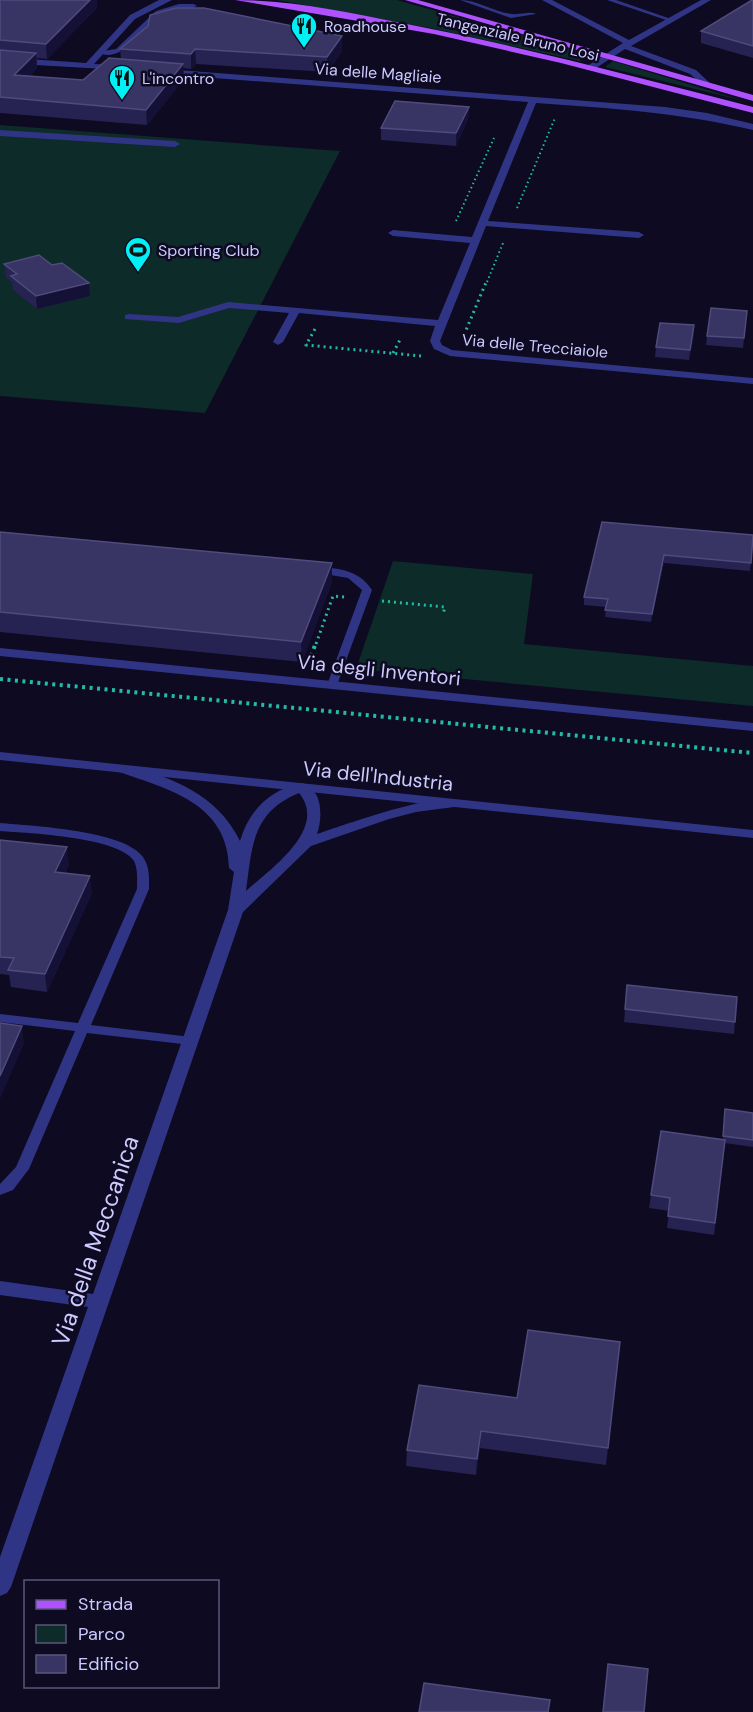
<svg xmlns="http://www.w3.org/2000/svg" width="753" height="1712" viewBox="0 0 753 1712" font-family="'DM Sans',sans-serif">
	<rect width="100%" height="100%" fill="#0d0a21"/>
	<path fill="#0d2b28" d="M277 0H397L592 55 580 61 430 28Z
		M613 61 744 101 605 67Z
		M0 125 340 151 205 413 0 396Z
		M393 561 533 574 524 644 753 666V706L356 669Z"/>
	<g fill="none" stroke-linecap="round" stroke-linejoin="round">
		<path stroke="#21bca7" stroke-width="2" stroke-dasharray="1.5 3" stroke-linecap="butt" d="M517 208 555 118
			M456 221 494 138
			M487 282 503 243"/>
		<path stroke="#21bca7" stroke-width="3" stroke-dasharray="2 4" stroke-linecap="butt" d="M315 329 306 345 421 356
			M464 335 487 280
			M393 353 401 338
			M382 601 445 607 443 614
			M316 644 333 596 345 597"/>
		<path stroke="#21bca7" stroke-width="4" stroke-dasharray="3 4.5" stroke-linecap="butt" d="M309 663 316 642
			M0 679 753 753"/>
		<path fill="#303485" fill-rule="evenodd" d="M460 0C478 0 494 12 512 14 521 15 529 11 536 14L511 18Z
			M607 0H616L674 20 669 21Z
			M179 4H194L197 6C187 11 173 7 161 14 141 26 124 66 97 52L116 49 156 11Z
			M317 567C339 568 359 570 372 590L337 685 332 688 327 685 362 590 348 578 313 572 312 570Z
			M0 823C32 826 124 830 143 857 150 867 149 878 149 889L91 1025 191 1037 196 1038 198 1041 196 1044 191 1045 87 1033 29 1169 13 1190 0 1195V1184L16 1167 75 1031 0 1022V1014L78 1023 137 889C137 880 138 869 134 861 119 837 28 833 0 831Z"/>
		<path fill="#303485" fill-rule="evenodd" d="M159 0H172L135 19 94 64 120 65 123 66V70L0 63V57L86 63 130 15Z
			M542 0H552L629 40 701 0H711L631 46 696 70 712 85 705 87 690 74 625 49 593 70H587V66L623 43Z
			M165 69 665 107 707 113 753 124V130C681 113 610 108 536 103L488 221 639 232 644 235 639 238 486 226 440 341 442 345 452 350 753 378V384L450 356 434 349 430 341 435 326 299 313 283 342 278 345 273 342 289 313 229 308 179 323 125 319V315L129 314 178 317 228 302 438 320 470 243 393 236 388 233 393 230 472 237 528 102 162 74 161 72Z
			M0 130 175 141 180 144 175 147 0 136Z
			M0 648 753 723V731L0 656Z
			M124 765C172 777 217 794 240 841 249 810 270 790 301 783 323 788 323 817 317 834 339 827 447 787 461 803L454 807 416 812 389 819 311 846 243 912 11 1587 7 1593 0 1596V1557L88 1307 0 1295V1281L93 1294 228 910 234 872 229 868C228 804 169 789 119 772L117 769 119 766ZM299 793C329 829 269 870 246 891 252 847 252 812 299 793Z"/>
		<path fill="#303485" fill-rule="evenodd" d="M0 752 753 830V838L0 760Z"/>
		<path fill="#b051ff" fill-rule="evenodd" d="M235 0C291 0 347 12 402 23 520 46 637 77 753 107V113L561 63 434 34Z
			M405 0H418L753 95V101Z"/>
	</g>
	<path fill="#262251" d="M0 0H97V8L47 59 37 58V68L30 76 83 80 121 59 120 49 342 36V51L328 72 196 64 191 69 183 68 184 79 147 125 0 113Z
		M753 0V58L701 43V31Z
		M469 107 468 119 456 146 381 140V128Z
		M4 264 52 265 89 283 90 296 37 309 13 290 12 282 6 278Z
		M747 311 743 348 706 345 707 336Z
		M694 325V335L689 360 655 357 656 347Z
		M602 522 753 545 750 571 664 563 651 622 605 617 606 607 584 605V597Z
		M0 532 332 582 302 662 0 632Z
		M0 840 69 864 65 873 92 893 47 992 11 987 9 975 0 974Z
		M627 985 735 1022 734 1034 624 1022Z
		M725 1109 753 1113V1147L725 1143 714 1235 667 1228 669 1211 649 1208 651 1195 723 1139Z
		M620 1342 606 1465 480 1448 476 1475 406 1466 407 1450 517 1398Z"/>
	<path fill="#151136" d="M90 0H97V8L47 59 46 44Z
		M342 36V51L328 72 327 57Z
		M195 49 196 64 191 69V54Z
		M36 53 37 68 16 90 14 75Z
		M183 64 184 79 147 125 146 110Z
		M469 107 468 119 456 146V133Z
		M89 283 90 296 37 309 36 296Z
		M694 325V335L689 360 690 350Z
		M664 555V563L651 622 652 614Z
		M332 563V582L302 662 301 642Z
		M67 847 69 864 57 889 55 872Z
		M90 876 92 893 47 992 45 974Z
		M22 1026 24 1044 0 1099V1076Z
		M481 1431 480 1448 476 1475 477 1459Z"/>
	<path fill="#383464" stroke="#4f4b7c" stroke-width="1.5" d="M0 0H90L46 44 0 40Z
		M752 0H753V46L701 31Z
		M176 8H204L342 36 327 57 195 49 191 54 120 49 148 26 150 15Z
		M0 50 36 53 14 75 83 80 109 58 183 64 146 110 0 97Z
		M395 101 469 107 456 133 381 128Z
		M39 255 52 265 62 263 89 283 36 296 11 276 17 274 4 264Z
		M711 308 747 311 744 338 707 336Z
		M660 323 694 325 690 350 656 347Z
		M602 522 753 535 751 563 664 555 652 614 605 610 608 599 584 597Z
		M0 532 332 563 301 642 0 612Z
		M0 840 67 847 55 872 90 876 45 974 8 970 14 958 0 957Z
		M627 985 737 997 735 1022 625 1009Z
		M0 1023 22 1026 0 1076Z
		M725 1109 753 1113V1140L723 1136Z
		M661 1131 725 1140 715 1223 668 1216 670 1198 651 1195Z
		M528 1330 620 1342 608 1448 481 1431 477 1459 407 1450 419 1385 517 1398Z
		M608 1664 648 1669 644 1712H603Z
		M424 1683 550 1700 548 1712H419Z"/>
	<defs>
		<g id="restaurant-pin" transform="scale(1.35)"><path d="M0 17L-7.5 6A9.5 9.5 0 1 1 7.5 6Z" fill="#00f0f5" stroke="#0d0a21"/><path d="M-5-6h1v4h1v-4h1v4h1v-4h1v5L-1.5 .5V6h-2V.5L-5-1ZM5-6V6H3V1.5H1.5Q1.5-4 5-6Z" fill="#111"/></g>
		<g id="stadium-pin" transform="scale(1.35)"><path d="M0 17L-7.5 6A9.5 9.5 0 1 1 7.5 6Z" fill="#00f0f5" stroke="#0d0a21"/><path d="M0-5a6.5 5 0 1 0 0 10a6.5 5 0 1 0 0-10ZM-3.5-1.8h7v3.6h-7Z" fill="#111"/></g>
	</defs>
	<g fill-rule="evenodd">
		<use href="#restaurant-pin" x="304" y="26"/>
		<use href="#restaurant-pin" x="122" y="78"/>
		<use href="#stadium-pin" x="138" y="250"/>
	</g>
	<g text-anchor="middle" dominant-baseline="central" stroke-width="5" stroke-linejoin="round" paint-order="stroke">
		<g font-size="16" fill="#cccaff" stroke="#0d0a21" text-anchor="start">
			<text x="324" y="26">Roadhouse</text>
			<text x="142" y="78">L'incontro</text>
			<text x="158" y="250">Sporting Club</text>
		</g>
		<g font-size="16" fill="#cccaff" stroke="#0d0a21">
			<text transform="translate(518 37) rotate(13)">Tangenziale Bruno Losi</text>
			<text transform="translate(378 73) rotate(4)">Via delle Magliaie</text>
			<text transform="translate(535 346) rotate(5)">Via delle Trecciaiole</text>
		</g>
		<g font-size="20" fill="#cccaff" stroke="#0d0a21">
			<text transform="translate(379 670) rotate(6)">Via degli Inventori</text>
			<text transform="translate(378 776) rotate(6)">Via dell'Industria</text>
		</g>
		<g font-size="24" fill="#cccaff" stroke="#0d0a21">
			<text transform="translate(95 1241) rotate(-71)">Via della Meccanica</text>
		</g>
	</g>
	<rect x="24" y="1580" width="195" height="108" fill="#0d0a21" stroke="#59577a" stroke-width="1.5"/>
	<rect x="36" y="1600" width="30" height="9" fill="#b051ff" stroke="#59577a" stroke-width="1.5"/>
	<text x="78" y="1610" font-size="18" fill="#cccaff">Strada</text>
	<rect x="36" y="1625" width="30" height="18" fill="#0d2b28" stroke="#59577a" stroke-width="1.5"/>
	<text x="78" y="1640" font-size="18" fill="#cccaff">Parco</text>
	<rect x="36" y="1655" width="30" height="18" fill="#383464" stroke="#59577a" stroke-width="1.5"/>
	<text x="78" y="1670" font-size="18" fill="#cccaff">Edificio</text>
</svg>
